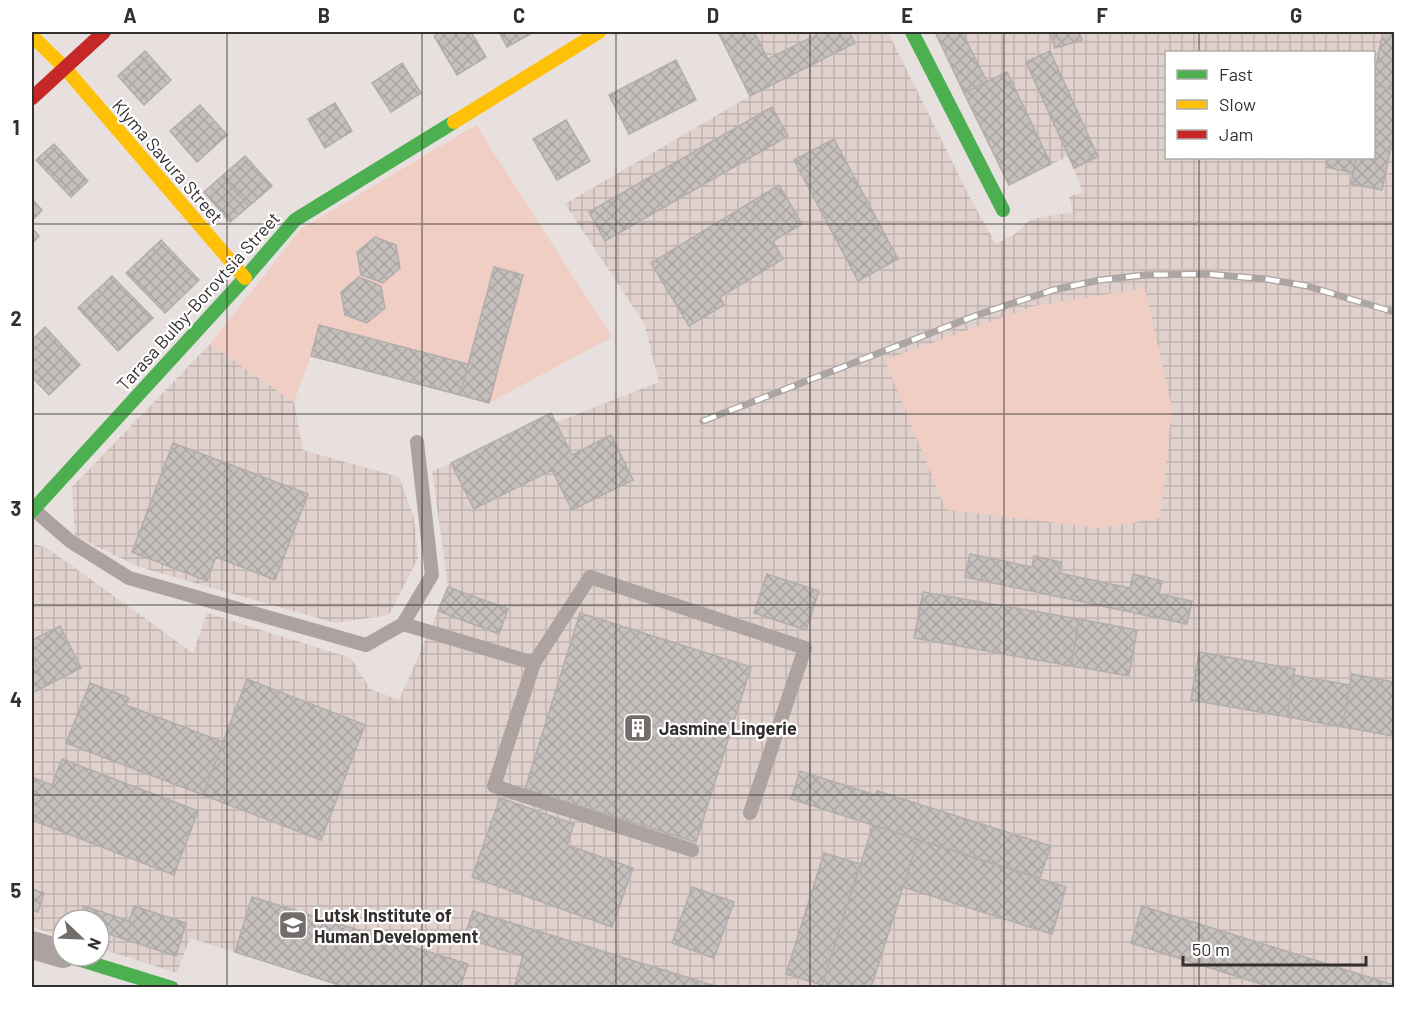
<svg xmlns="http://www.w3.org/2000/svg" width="1426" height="1019" viewBox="0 0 1426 1019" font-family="Barlow,sans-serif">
	<defs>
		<pattern id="industrial-grid" width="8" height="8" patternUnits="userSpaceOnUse" patternTransform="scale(1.5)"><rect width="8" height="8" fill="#e0d1cd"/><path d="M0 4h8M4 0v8" fill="none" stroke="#c1b4b0"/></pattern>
		<pattern id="building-cross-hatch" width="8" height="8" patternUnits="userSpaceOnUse" patternTransform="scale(1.5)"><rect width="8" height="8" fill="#c5c0be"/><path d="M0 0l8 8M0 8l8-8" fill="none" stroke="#aaa5a4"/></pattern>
	</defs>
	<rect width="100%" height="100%" fill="#e8e0de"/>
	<path fill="url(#industrial-grid)" fill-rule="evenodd" d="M718 32H888L969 196 996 244 1015 234 1031 219 1073 212 1069 196 1083 193 1069 156 1009 185 935 32H1394V987L348 988 190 938 177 973 99 948V920H63V937L32 927V543L47 548 193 653 207 613 351 658 370 689 399 700 438 611 448 587 432 471 659 382 644 323 565 204 750 96ZM1166 52H1374V158H1166Z
		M210 344 294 402 303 450 399 477 414 518 418 558 389 615 335 623 139 567 75 536 72 487Z"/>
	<path fill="#f1cec4" d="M476 125 612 337 489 403 523 275 494 267 468 364 319 325 311 356 294 402 210 344 301 229Z
		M1145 288 1172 409 1160 518 1102 528 946 510 885 360 1034 306Z"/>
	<path fill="url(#building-cross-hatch)" stroke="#b2adab" stroke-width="1.5" d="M441 32H471L486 57 457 75 434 36Z
		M499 32H534L507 47Z
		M718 32H754L768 59 822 32H849L855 43 750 96Z
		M935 32H962L987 82 964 93Z
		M1050 32H1079L1082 40 1055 48Z
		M1383 32H1394V70L1391 89 1374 85V75Z
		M145 51 171 80 144 105 118 76Z
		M1050 51 1098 157 1074 168 1026 62Z
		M676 60 696 100 629 134 609 95Z
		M402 63 421 93 391 112 372 83Z
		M1007 72 1051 164 1009 185 964 93Z
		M1374 85 1394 90V132L1382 190 1351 184 1356 158H1374Z
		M335 103 352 131 325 148 308 119Z
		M200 105 227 135 197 162 170 131Z
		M772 107 788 136 605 241 589 212Z
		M566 120 590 161 557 180 533 139Z
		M834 139 898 259 858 281 794 160Z
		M54 144 88 181 71 197 36 160Z
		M245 156 272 186 249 206 222 176Z
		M1328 158H1356L1353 173 1326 167Z
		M222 176 249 206 230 222 204 192Z
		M779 185 802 224 773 241 783 259 720 297 724 305 689 326 651 263Z
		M32 199 42 210 32 221Z
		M32 228 39 236 32 244Z
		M375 237 396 245 400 268 383 283 361 275 357 252Z
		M161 240 199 280 165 313 126 273Z
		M494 267 523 275 489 403 460 395Z
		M112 276 153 318 118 351 78 308Z
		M359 277 381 286 385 308 367 323 345 315 341 292Z
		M319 325 468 364 460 395 311 356Z
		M45 327 80 365 49 395 32 377V340Z
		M551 413 572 455 611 435 633 480 572 510 552 470 474 509 451 463Z
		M173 443 308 494 275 580 216 557 207 581 132 552Z
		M970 554 1032 567 1034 556 1061 562 1059 573 1130 588 1133 574 1162 581 1159 594 1192 601 1187 624 965 577Z
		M767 574 819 591 806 630 754 613Z
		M448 587 508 609 499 634 438 611Z
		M923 592 1079 619 1071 666 914 638Z
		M580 613 751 667 696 842 525 789Z
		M1079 619 1137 630 1129 676 1071 666Z
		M60 626 81 668 46 686 32 657V640Z
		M1199 652 1295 669 1287 717 1191 700Z
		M32 657 46 686 32 693Z
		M1352 674 1394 682V736L1342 727Z
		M1294 675 1350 685 1342 727 1287 717Z
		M247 679 365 725 321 840 203 795Z
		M90 683 129 698 126 705 223 742 203 795 66 743Z
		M62 759 198 811 174 875 32 820V777L52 785Z
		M800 771 875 795 877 791 1051 846 1040 878 791 799Z
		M500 798 574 824 567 845 633 868 612 927 472 877Z
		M873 825 918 840 871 988H830L822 985Z
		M918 840 1066 887 1052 934 903 887Z
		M824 853 860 864 822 985 786 974Z
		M692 887 734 902 714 958 672 943Z
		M32 889 44 893 38 912 32 910Z
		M252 897 468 964 460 988H348L235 952Z
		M84 906 129 921 134 906 186 923 176 956 99 931V920H79Z
		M1142 906 1394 985V988H1274L1131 943Z
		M473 911 715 986 714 988H514L523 956 464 938Z"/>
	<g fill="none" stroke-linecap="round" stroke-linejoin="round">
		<path stroke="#aca29f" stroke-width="14" d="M33 509 70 541 129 578 366 645 403 624 432 575 417 442
			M403 624 534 663 590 577 805 648 750 813
			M534 663 494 786 692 850"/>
		<path stroke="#aca29f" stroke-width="28" d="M32 945 63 954"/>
		<path stroke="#4caf50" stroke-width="14" d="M912 32 1003 210
			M32 511 245 278 295 220 454 122
			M68 956 172 988"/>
		<path stroke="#ffc107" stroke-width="14" d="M32 36 64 67 245 278
			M454 122 599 32"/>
		<path stroke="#c62828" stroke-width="14" d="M32 98 104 32"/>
		<g stroke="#aca5a3" stroke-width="7">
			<path id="rail" d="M703 421 980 314 1053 290 1100 280 1145 275 1206 274 1266 279 1307 286 1394 312"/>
		</g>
		<use href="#rail" stroke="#fff" stroke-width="4.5" stroke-dasharray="14" stroke-linecap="butt"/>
	</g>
	<path fill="none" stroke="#332f2d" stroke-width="1.5" stroke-opacity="0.55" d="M227 32V988M422 32V988M616 32V988M810 32V988M1004 32V988M1199 32V52M1199 158V988M32 224H1394M32 414H1394M32 605H1394M32 795H1394"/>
	<defs>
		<g id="building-square" transform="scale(1.5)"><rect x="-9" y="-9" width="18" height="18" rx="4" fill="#726d6b" stroke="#fff"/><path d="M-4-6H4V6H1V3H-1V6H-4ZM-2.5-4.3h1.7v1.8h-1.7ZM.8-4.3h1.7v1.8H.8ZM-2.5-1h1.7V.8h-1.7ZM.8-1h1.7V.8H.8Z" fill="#fff"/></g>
		<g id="university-square" transform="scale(1.5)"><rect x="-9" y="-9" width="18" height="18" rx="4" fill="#726d6b" stroke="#fff"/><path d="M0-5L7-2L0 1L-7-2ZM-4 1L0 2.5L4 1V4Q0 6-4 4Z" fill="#fff"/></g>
	</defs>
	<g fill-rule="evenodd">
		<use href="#building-square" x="638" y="728"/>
		<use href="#university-square" x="293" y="925"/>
	</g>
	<g text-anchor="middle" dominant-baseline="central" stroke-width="4.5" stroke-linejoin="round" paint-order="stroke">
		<g font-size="18" fill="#332f2d" stroke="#fff">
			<text transform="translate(168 161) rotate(49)">Klyma Savura Street</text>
			<text transform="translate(198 301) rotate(-48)">Tarasa Bulby-Borovtsia Street</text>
		</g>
		<g font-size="18" font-weight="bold" fill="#332f2d" stroke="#fff" text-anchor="start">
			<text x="659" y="728">Jasmine Lingerie</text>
			<text x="314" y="915">Lutsk Institute of<tspan x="314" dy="21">Human Development</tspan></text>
		</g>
	</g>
	<rect width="1426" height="1019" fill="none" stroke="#ffffff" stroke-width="66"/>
	<rect x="1165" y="51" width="210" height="108" fill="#ffffff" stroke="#adacab" stroke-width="1.5"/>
	<rect x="1177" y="70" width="30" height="9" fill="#4caf50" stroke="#adacab" stroke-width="1.5"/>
	<text x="1219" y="81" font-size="18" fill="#332f2d">Fast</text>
	<rect x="1177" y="100" width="30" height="9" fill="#ffc107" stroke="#adacab" stroke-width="1.5"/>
	<text x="1219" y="111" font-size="18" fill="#332f2d">Slow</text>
	<rect x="1177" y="130" width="30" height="9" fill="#c62828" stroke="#adacab" stroke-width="1.5"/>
	<text x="1219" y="141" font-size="18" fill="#332f2d">Jam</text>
	<g transform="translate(81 938) rotate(113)"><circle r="28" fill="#ffffff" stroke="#adacab" stroke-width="1.5"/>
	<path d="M0-4.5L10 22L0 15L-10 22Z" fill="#726d6b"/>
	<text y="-9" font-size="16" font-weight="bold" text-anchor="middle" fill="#332f2d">N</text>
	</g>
	<path d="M1183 956v9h183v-9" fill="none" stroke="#332f2d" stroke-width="3"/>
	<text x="1192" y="956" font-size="18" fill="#332f2d" stroke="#ffffff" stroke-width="4.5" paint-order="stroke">50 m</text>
	<rect x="33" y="33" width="1360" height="953" fill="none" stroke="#332f2d" stroke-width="2"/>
	<g font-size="20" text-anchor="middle" font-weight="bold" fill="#332f2d">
		<text x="130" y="23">A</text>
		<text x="324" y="23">B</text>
		<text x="519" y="23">C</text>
		<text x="713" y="23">D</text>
		<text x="907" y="23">E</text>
		<text x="1102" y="23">F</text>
		<text x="1296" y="23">G</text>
		<text x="16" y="135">1</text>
		<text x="16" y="326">2</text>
		<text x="16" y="516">3</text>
		<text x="16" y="707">4</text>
		<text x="16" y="898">5</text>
	</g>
</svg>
